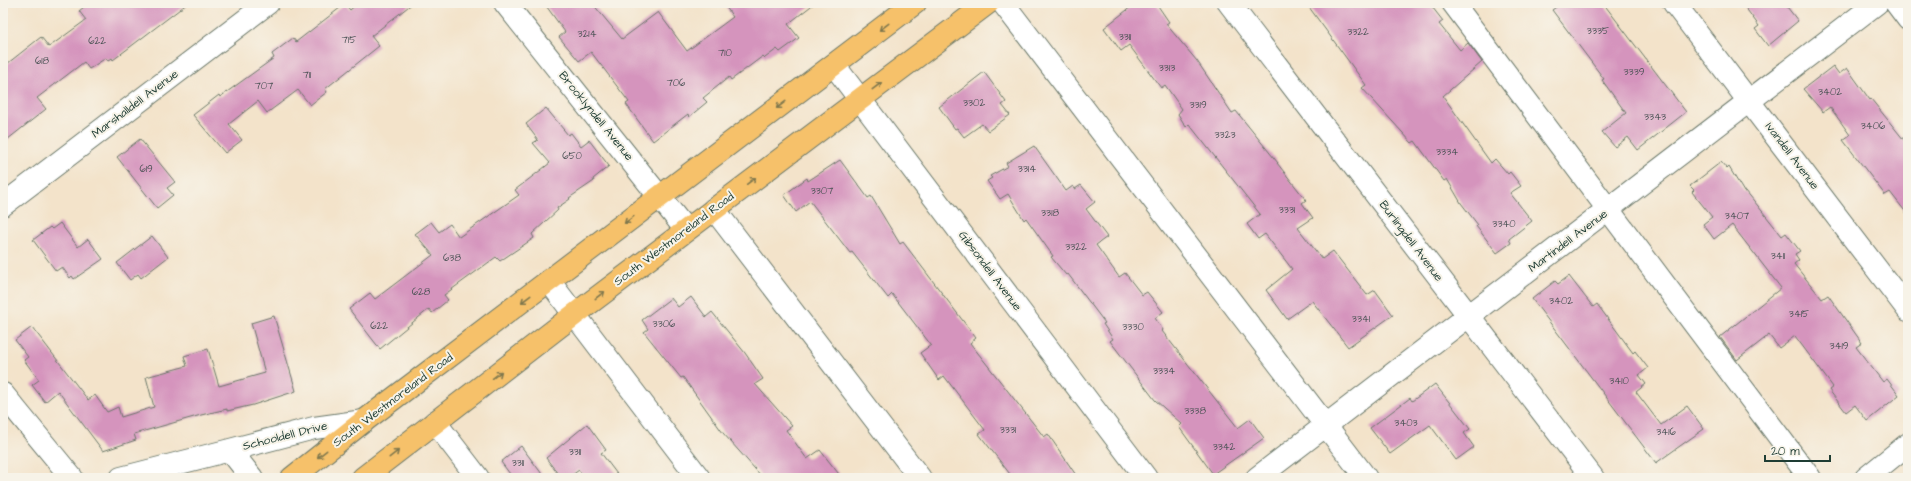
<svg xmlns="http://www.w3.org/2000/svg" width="1911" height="481" viewBox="0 0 1911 481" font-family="'Architects Daughter',sans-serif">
	<rect width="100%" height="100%" fill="#f7f3e8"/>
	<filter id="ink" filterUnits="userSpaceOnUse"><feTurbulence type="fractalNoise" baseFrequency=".025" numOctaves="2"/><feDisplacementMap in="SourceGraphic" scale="8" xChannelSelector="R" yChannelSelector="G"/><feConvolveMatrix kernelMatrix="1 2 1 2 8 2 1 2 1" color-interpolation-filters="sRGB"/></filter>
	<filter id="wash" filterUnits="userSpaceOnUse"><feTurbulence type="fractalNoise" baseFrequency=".012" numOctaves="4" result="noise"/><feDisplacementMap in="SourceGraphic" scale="16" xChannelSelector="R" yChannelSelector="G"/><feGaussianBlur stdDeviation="0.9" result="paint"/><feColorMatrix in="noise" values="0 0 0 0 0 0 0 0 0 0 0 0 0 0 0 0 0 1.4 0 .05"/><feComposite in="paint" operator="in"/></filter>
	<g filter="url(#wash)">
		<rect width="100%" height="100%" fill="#f3e3ca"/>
		<g id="blocks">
			<path fill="#d594bd" d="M89 3H188L113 60 112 58 108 61 106 58 89 69 84 62 37 98 46 109 3 143V67L41 37 49 47 86 20 79 11Z
				M358 3H413L371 36 379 46 325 89 327 92 310 105 298 90 267 113 258 101 229 124 242 140 225 153 193 115 219 95 220 97 274 58 272 54 293 38 296 42 345 4 350 10Z
				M544 3H592L622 39 658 12 687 51 733 17 723 3H815L788 24 799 38 780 52 777 49 765 58 763 56 731 80 729 77 703 98 707 102 689 117 688 114 653 141 626 104 629 102 591 52 579 61 559 37 565 32Z
				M1136 3H1156L1169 22 1166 24 1197 61 1232 113 1236 111 1278 163H1277L1306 200 1302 203 1313 218 1298 228 1322 259 1333 251 1367 295 1375 290 1393 315 1348 347 1312 301 1287 319 1266 290 1292 269 1265 234 1258 239 1247 224 1260 214 1189 124 1186 127 1178 114 1182 109 1165 85 1161 88 1129 45 1121 51 1104 28Z
				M1306 3H1429L1443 21 1439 24 1460 50 1468 43 1482 62 1443 96 1491 163 1495 159 1508 174 1510 172 1521 186 1510 193 1532 221 1509 239 1511 243 1497 253 1476 226 1478 225 1461 203 1447 179 1444 181 1415 141 1412 143 1362 88 1366 85Z
				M1562 3H1603L1686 112 1638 150 1628 137 1615 147 1602 132 1626 113 1602 80 1604 79 1552 10Z
				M1742 3H1784L1798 21 1768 46 1755 29 1759 26Z
				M1833 66 1839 74 1847 68 1870 100 1871 99 1908 145V215L1890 192 1885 195 1843 140 1850 135 1830 107 1823 112 1803 89Z
				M984 72 1006 102 1002 105 1010 115 988 131 982 124 964 137 957 128 955 129 939 107Z
				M546 108 568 135 571 133 581 146 589 140 609 166 593 179 594 181 569 198 570 199 557 208 558 210 532 234 534 238 500 261 496 257 444 295 448 300 432 313 429 309 380 349 349 309 370 293 375 299 433 255 415 234 431 222 439 232 450 224 459 237 519 195 515 190 550 163 533 143 538 140 526 124Z
				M140 139 175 182 167 188 173 195 157 208 117 157Z
				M1034 146 1066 191 1073 186 1075 189 1081 185 1095 202 1086 209 1107 237 1096 245 1119 277 1125 273 1142 295 1147 292 1163 312 1155 318 1163 330 1162 331 1238 428 1250 419 1264 438 1213 474 1179 427 1182 424 1155 400 1110 341 1113 339 1103 324 1105 323 1068 274 1066 275 1051 257 1053 256 1026 218 1024 220 1008 194 1000 199 987 181 992 178 990 176 1008 166 1006 163Z
				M840 160 868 198 871 196 900 244 903 242 976 338 970 343 1044 437 1048 434 1078 478H1013L979 434 985 430 944 376 939 380 920 353 931 345 892 294 888 298 852 252 850 253 810 201 796 212 784 195 807 178 808 181Z
				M1721 162 1727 169 1729 167 1744 192 1746 191 1782 236 1786 233 1800 251 1795 254 1799 260 1794 264 1822 299 1828 295 1862 343 1856 347 1883 382 1887 379 1899 395 1867 421 1855 405 1846 412 1829 390 1833 387 1795 336 1779 348 1769 335 1737 360 1720 337 1781 288 1732 225 1714 239 1703 224 1712 217 1692 192 1694 190 1690 186Z
				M60 223 78 247 88 239 103 259 74 279 72 276 70 278 62 267 56 271 33 240 50 227 52 229Z
				M152 236 168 257 141 278 138 274 130 280 117 263Z
				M1569 276 1593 307 1597 304 1633 353 1635 351 1648 368 1639 375 1646 384 1636 392 1661 425 1687 406 1704 429 1656 463 1532 299 1555 281 1558 284Z
				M691 297 706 317 712 312 745 353 763 379 755 384 792 426 786 430 807 459 820 450 842 478H763L723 433 683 377 681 378 644 332 648 329 642 320 671 298 678 307Z
				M274 316 296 391 253 405 227 411V409L201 415 134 434 136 440 103 451 58 391 45 402 32 385 39 380 24 360 28 357 15 340 32 327 88 400 95 395 107 412 118 407 121 417 154 407 146 377 187 366 184 356 208 349 219 386 265 373 251 323Z
				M1435 384 1470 429 1464 433 1474 447 1456 460 1430 425 1390 454 1370 428 1410 398 1412 401Z
				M587 424 606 450 601 453 620 478H585L579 470 568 478H561L546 458Z
				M521 446 545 478H513L501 462Z"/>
		</g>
	</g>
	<g filter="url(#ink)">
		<use href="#blocks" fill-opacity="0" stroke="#697768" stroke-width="1"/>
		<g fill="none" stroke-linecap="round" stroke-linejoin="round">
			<g stroke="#697768" stroke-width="24">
				<path id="minor" d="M505 3 686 230
					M1003 3 1366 478
					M1229 3 1593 478
					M1453 3 1810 478
					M1674 3 1908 310
					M1896 3 1908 19
					M834 65 1146 478
					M3 205 268 3
					M714 209 920 478
					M549 281 699 478
					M3 394 72 478
					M435 422 478 478
					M230 450 314 428 364 421
					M121 478 230 450 252 478
					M1257 478 1877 3
					M1866 478 1908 444"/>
			</g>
			<g stroke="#697768" stroke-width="24">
				<path id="major" d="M292 478 364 421 915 3
					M363 478 574 315 988 3"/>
			</g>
			<use href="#minor" stroke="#fff" stroke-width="22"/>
			<use href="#major" stroke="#f6c16b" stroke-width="22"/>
		</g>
		<defs><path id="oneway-shaft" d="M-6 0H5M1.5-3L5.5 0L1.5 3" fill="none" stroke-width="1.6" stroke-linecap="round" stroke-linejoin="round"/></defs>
		<g stroke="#80784d">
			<use href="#oneway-shaft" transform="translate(884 27) rotate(143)"/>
			<use href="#oneway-shaft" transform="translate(877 86) rotate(-37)"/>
			<use href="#oneway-shaft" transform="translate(781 105) rotate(143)"/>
			<use href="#oneway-shaft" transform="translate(751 181) rotate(-37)"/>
			<use href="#oneway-shaft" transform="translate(629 220) rotate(143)"/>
			<use href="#oneway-shaft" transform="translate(600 295) rotate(-37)"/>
			<use href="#oneway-shaft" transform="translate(526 299) rotate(143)"/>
			<use href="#oneway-shaft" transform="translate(497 375) rotate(-38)"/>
			<use href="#oneway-shaft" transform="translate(322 454) rotate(142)"/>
			<use href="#oneway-shaft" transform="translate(394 454) rotate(-38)"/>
		</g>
	</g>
	<g text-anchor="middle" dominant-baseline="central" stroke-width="4" stroke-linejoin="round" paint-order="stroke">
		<g font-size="10" fill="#4c5356">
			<text x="1598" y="31">3335</text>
			<text x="1358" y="32">3322</text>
			<text x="587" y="34">3214</text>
			<text x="1125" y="37">3311</text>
			<text x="349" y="40">715</text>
			<text x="97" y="41">622</text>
			<text x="725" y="53">710</text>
			<text x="42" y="61">618</text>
			<text x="1167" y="68">3313</text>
			<text x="1634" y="72">3339</text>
			<text x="307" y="75">711</text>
			<text x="676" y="83">706</text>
			<text x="264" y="86">707</text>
			<text x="1830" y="92">3402</text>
			<text x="974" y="103">3302</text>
			<text x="1198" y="105">3319</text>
			<text x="1655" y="117">3343</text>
			<text x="1873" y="126">3406</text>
			<text x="1225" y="135">3323</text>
			<text x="1447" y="152">3334</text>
			<text x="572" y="156">650</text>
			<text x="146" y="169">619</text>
			<text x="1027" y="169">3314</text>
			<text x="822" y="191">3307</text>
			<text x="1287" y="210">3331</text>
			<text x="1050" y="213">3318</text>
			<text x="1737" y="216">3407</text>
			<text x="1504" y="224">3340</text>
			<text x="1076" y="247">3322</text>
			<text x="1778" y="256">3411</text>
			<text x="452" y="258">638</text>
			<text x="421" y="292">628</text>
			<text x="1561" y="301">3402</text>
			<text x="1799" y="314">3415</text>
			<text x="1361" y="319">3341</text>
			<text x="664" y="324">3306</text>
			<text x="379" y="326">622</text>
			<text x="1133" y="327">3330</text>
			<text x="1839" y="346">3419</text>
			<text x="1164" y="371">3334</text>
			<text x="1619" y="381">3410</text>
			<text x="1195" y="411">3338</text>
			<text x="1406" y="423">3403</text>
			<text x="1008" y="430">3331</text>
			<text x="1666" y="432">3416</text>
			<text x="1224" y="447">3342</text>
			<text x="575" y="452">3311</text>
			<text x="518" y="463">3311</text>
		</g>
		<g font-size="12" fill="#1f3d34" stroke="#f7f3e8">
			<text transform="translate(135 104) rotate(-37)">Marshalldell Avenue</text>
			<text transform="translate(596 116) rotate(51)">Brooklyndell Avenue</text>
			<text transform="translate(1792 156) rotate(53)">Ivandell Avenue</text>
			<text transform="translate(674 239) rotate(-37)">South Westmoreland Road</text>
			<text transform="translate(1411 241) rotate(53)">Burlingdell Avenue</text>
			<text transform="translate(1568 241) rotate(-37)">Martindell Avenue</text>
			<text transform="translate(990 271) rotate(53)">Gibsondell Avenue</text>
			<text transform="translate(393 400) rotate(-37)">South Westmoreland Road</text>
			<text transform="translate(285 436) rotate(-14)">Schooldell Drive</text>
		</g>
	</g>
	<rect width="1911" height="481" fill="none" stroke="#f7f3e8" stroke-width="16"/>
	<path d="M1765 455v6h65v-6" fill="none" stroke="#1f3d34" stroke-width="2"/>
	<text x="1771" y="455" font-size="12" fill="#1f3d34" stroke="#f7f3e8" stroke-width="3" paint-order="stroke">20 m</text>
</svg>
